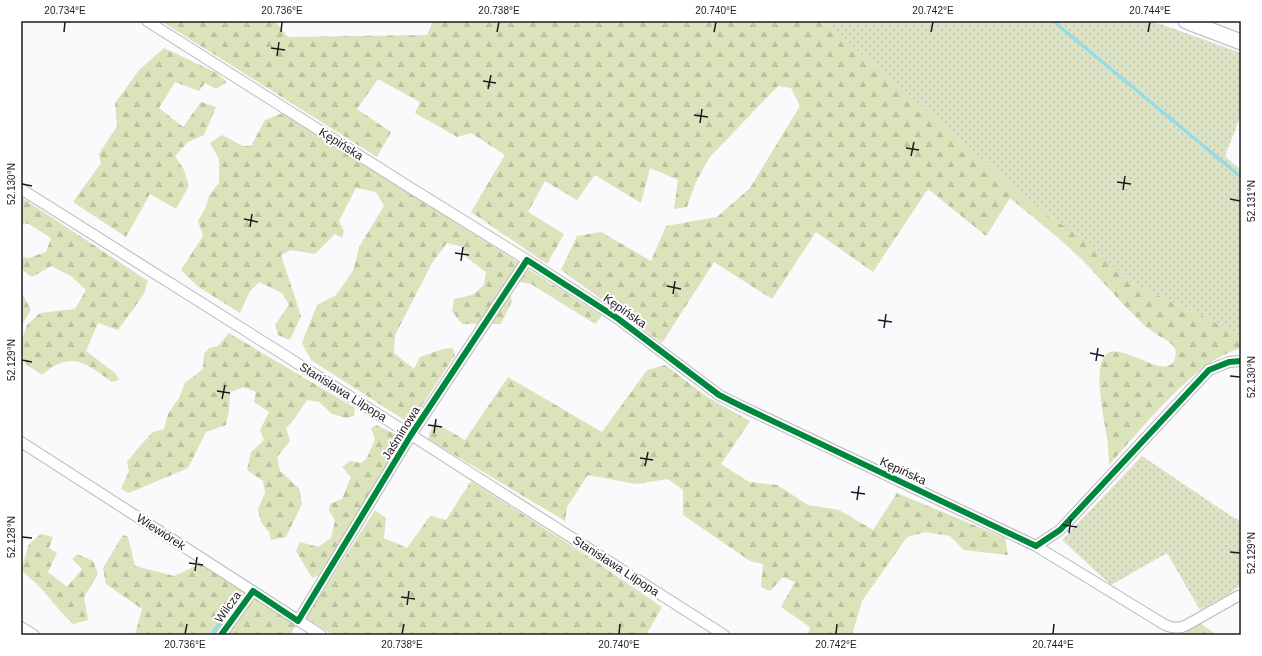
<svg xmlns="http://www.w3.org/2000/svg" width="1262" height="656" viewBox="0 0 1262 656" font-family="Arial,sans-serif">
	<defs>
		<pattern id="grass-dots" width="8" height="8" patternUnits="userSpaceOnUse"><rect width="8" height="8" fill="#dce2c4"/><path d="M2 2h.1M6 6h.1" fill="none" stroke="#bcc1a8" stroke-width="1.8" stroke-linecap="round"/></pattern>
		<pattern id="forest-firs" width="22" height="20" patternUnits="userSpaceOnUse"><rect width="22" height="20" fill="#dbe3ba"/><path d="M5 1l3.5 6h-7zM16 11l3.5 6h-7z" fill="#bcc2a0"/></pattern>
	</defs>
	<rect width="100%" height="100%" fill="#faf9fb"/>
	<path fill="url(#grass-dots)" d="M824 21H1152L1241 53V115L1225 156 1241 170V336L1193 311 1131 283 1088 241 1050 217 1005 179Z
		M1142 456 1231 516 1241 521V585L1229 594 1200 610 1167 553 1111 585 1062 540Z"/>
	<path fill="url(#forest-firs)" d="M161 21H275L288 37 427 35 433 21H824L1005 179 1050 217 1088 241 1131 283 1193 311 1241 336V348C1194 361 1142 429 1109 465 1109 458 1108 451 1108 444 1106 427 1090 362 1108 353 1126 344 1166 382 1175 359 1176 355 1176 350 1174 347 1169 340 1158 336 1152 331 1146 327 1141 322 1136 317 1115 297 1098 275 1077 255 1056 235 1032 217 1010 198L986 236 928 189 873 272 816 232 772 299 714 262 662 343 561 270 577 236 601 232 651 261 666 226 717 217 750 188 800 106 791 88 778 86 709 158 696 182 687 207 674 209 678 180 650 168 641 203 595 175 577 200 545 181 528 212 564 234 547 264 471 212 505 155 471 133 457 137 415 113 420 102 378 79 357 109 391 132 377 157Z
		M164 48 217 73 227 82 216 89 205 83 199 91 175 82 159 108 183 127 201 102 216 107 204 135 188 142 175 156 184 170 189 186 176 209 150 194 126 237 73 202 101 163 99 154 117 126 115 103 139 70Z
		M283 113 602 316 595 324 531 284 506 279 512 301 501 324H462L452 311 454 299 472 295 484 285 486 272 466 257 463 247 447 243 432 263 395 335 394 353 414 369 420 357 443 349 453 348 455 355 419 410 406 421 311 360 302 343 317 305 336 295 353 271 359 247 384 206 376 192 356 188 339 221 344 231 342 238 335 234 315 254 291 250 281 255 301 316 290 340 278 335 275 325 289 305 282 293 259 282 250 291 240 313 197 286 181 270 203 236 198 221 206 207 209 195 219 183V159L210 143 222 135 243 146H251L265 120Z
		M21 197 148 281 144 294 118 330 98 323 86 351 115 373 119 380 112 382C96 371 79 354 58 364 52 366 47 371 42 375L26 364 21 353V342L27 325 40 313 75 309 86 290 71 276 51 266 32 277 21 269V257L29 258 46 252 51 238 29 224 21 223Z
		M21 291 31 310 21 326Z
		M229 333 355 408 354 416 346 418 332 414 319 402 307 400 295 418 286 428 290 441 277 457 280 471 299 488 302 504 286 537 271 540 269 532 261 522 258 509 265 493 263 481 247 470 251 452 264 440 260 430 269 412 254 402 256 392 244 387 230 392 229 410 226 425 206 432 188 468 129 493 121 489 129 471 127 462 140 446 153 432 164 429 168 414 179 398 185 383 203 369 204 354 209 348 218 346Z
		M665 365 709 398 750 421 721 464 749 482 777 485 808 505 839 510 873 530 897 493 1005 538 1008 555 964 550 950 536 925 532 907 537 862 601 852 635H808L810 627 781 607 795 582 783 577 770 591 761 587 763 564 750 561 683 515V490L668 479 636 484 588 475 567 507 565 521 428 439 434 422 465 440 508 377 602 432 647 370Z
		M376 425 402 437 400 445 318 576 312 578 296 551 300 542 318 547 331 538 335 521 329 510 330 504 342 499 351 477 342 467 350 461 361 463 367 458 375 439 371 428Z
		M471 481 598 563 662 607 646 635H333L306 618 375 510 386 518 384 538 407 548 430 516 446 520Z
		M41 534 53 537 49 548 57 553 48 572 67 587 82 569 72 559 77 554 93 561 98 574 84 597 88 620 73 624 61 612 39 586 21 570 29 544Z
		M123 535 128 537 135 566 174 576 202 563 297 624 290 635H135L142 609 106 584 103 568Z
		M1200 623 1217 635H1183L1184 633Z"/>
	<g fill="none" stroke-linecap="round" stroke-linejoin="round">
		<path stroke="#91dbeb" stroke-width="3" d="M1053 21 1241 177
			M211 635 240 595"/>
		<g stroke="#b8b6bb" stroke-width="12">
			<path id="minor" d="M147 21 406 185 527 260 617 318 719 395 741 406 1036 546 1060 530 1209 370 1229 362 1241 361
				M21 189 411 435 724 635
				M21 442 321 635
				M1036 546 1157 620C1166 626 1174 630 1185 626L1238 596
				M298 621 411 435 527 260
				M21 627 34 635
				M221 635 253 591"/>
		</g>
		<g stroke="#b8b6bb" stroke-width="17">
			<path id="secondary" d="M1186 21 1241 42"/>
		</g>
		<use href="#minor" stroke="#fefefe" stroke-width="10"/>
		<use href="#secondary" stroke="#fefefe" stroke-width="15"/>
		<g stroke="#fff" stroke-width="8">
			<path id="cycleway" d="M221 635 253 591 298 621 411 435 527 260 617 318 719 395 741 406 1036 546 1060 530 1209 370 1229 362 1241 361"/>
		</g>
		<use href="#cycleway" stroke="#00873e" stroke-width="6"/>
	</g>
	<path fill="none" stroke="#1e1a22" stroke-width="1.5" d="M64 32 65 22M281 32 282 22M497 32 499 22M714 32 716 22M931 32 933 22M1148 32 1150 22M271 48 285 50M277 56 279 42M483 81 496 83M488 89 491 75M694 115 708 117M700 123 702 109M906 148 919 150M911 156 914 142M1117 182 1131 184M22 184 32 186M1123 190 1125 176M1230 199 1240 201M244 219 258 222M250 227 252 214M455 253 469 255M461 261 463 247M667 286 681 289M673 294 675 281M878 320 892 322M884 328 886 314M1090 353 1104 356M22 360 32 362M1096 361 1098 348M1230 376 1240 377M217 391 230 393M222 399 225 385M428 425 442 427M434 433 436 419M640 458 653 460M645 466 648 452M851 492 865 494M857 500 859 486M1063 525 1077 527M1069 533 1071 519M22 537 32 538M1230 552 1240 553M189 563 203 565M195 571 197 557M401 597 415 599M407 605 409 591M185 634 187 624M402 634 404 624M619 634 620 624M836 634 837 624M1053 634 1054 624"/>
	<g text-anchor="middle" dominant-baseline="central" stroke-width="4" stroke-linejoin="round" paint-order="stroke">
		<g font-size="12" fill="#1e1a22" stroke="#fff">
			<text transform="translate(341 144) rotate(32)">Kępińska</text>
			<text transform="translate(625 311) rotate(35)">Kępińska</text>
			<text transform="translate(343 392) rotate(32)">Stanisława Lilpopa</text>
			<text transform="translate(401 433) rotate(-58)">Jaśminowa</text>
			<text transform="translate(903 471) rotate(25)">Kępińska</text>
			<text transform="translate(161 532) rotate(33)">Wiewiórek</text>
			<text transform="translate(616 566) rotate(33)">Stanisława Lilpopa</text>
			<text transform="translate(228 607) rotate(-54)">Wilcza</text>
		</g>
	</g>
	<rect width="1262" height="656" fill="none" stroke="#ffffff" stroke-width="44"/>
	<rect x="22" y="22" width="1218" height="612" fill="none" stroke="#1e1a22" stroke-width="1.5"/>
	<g font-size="10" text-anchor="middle" fill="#1e1a22">
		<text x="65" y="14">20.734°E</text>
		<text x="282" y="14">20.736°E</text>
		<text x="499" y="14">20.738°E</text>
		<text x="716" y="14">20.740°E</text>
		<text x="933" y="14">20.742°E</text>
		<text x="1150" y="14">20.744°E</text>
		<text transform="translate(11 184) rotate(-90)" y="4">52.130°N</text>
		<text transform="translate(1251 201) rotate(-90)" y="4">52.131°N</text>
		<text transform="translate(11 360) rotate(-90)" y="4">52.129°N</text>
		<text transform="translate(1251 377) rotate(-90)" y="4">52.130°N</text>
		<text transform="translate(11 537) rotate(-90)" y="4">52.128°N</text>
		<text transform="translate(1251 553) rotate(-90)" y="4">52.129°N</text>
		<text x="185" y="648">20.736°E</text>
		<text x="402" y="648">20.738°E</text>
		<text x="619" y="648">20.740°E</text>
		<text x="836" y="648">20.742°E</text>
		<text x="1053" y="648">20.744°E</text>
	</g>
</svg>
